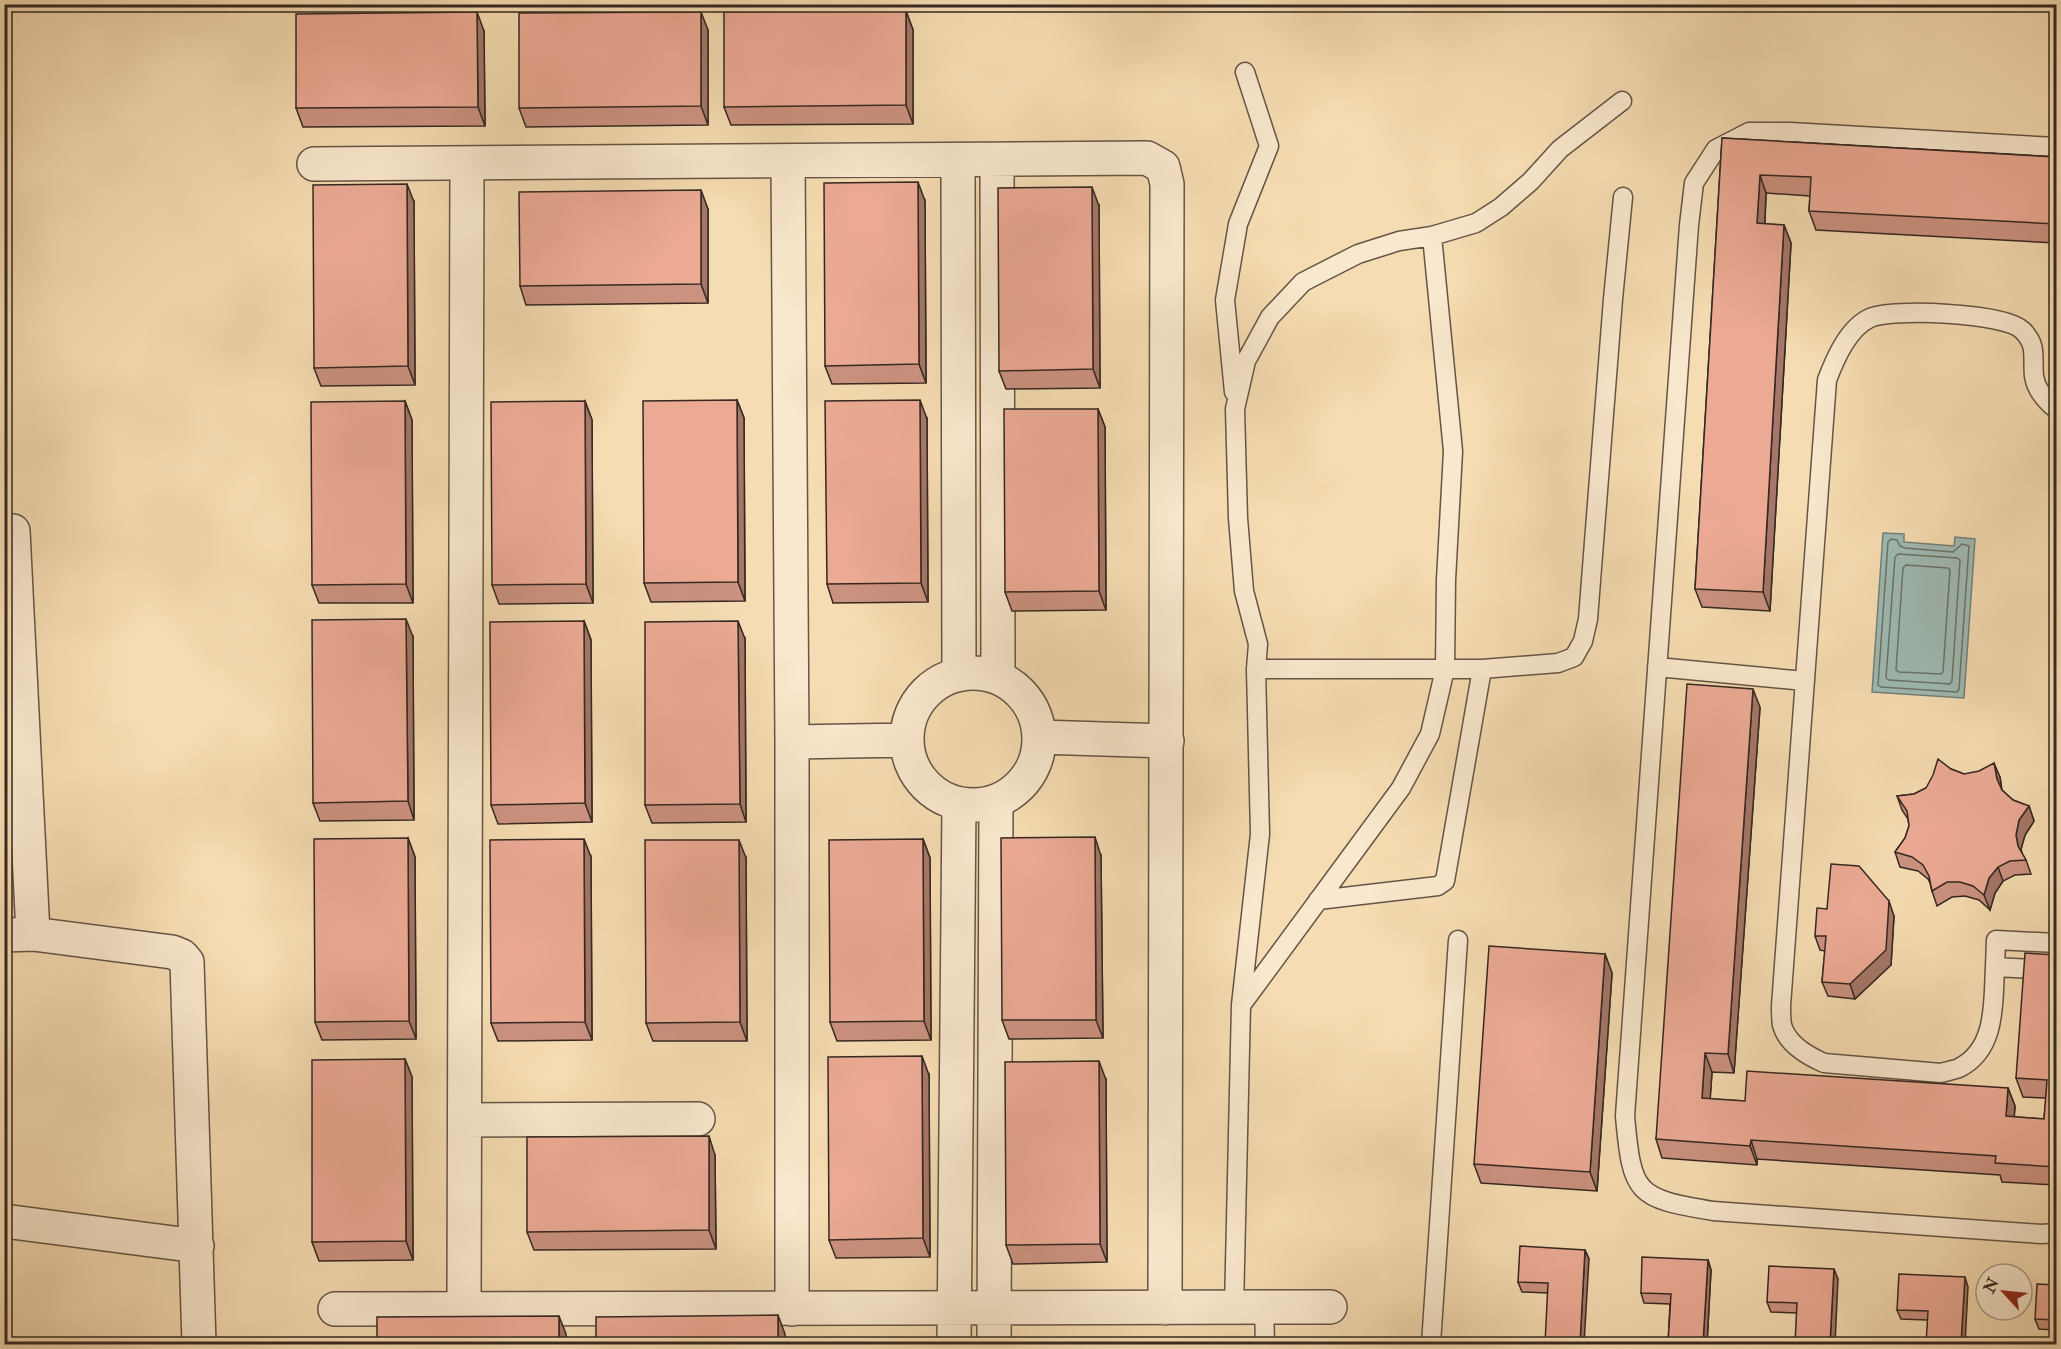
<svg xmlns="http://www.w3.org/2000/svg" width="2061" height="1349" viewBox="0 0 2061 1349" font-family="'IM FELL Double Pica',serif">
	<rect width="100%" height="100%" fill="#f6dcb2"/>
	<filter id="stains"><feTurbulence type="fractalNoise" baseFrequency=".00333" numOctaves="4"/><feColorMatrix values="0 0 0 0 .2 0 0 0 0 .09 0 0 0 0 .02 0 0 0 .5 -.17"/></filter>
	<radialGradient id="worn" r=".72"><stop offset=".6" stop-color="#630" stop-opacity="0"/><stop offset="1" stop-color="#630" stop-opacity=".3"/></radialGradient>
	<path fill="#9ebab3" stroke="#748079" stroke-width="1.5" d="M1883 533 1904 534V542L1954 546 1955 537 1975 539 1964 698 1872 692Z"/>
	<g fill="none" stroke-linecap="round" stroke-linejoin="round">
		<path stroke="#6a716a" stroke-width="1.5" d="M1891 539 1897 540 1900 546 1905 548 1953 552 1962 544 1969 546 1959 689 1957 692 1881 687 1878 685 1888 542Z
			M1898 554 1957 558 1960 560 1952 681 1950 684 1889 680 1886 678 1895 557Z
			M1906 565 1948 568 1950 570 1943 672 1941 674 1899 672 1896 670 1903 568Z"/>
		<g stroke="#655546" stroke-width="21">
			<path id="service" d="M2056 147 1790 132H1749L1716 149 1694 183 1689 225 1625 1116C1632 1195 1636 1198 1713 1211L2041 1234 2056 1233
				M1234 392 1225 300 1238 224 1269 146 1245 72
				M2056 409C2046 401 2036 390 2034 376 2032 358 2038 345 2022 330 2005 313 1892 308 1870 318 1848 328 1835 359 1827 380L1781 1006C1781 1012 1781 1019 1782 1025 1787 1044 1808 1056 1824 1063L1941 1073C1947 1071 1954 1070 1959 1068 1997 1049 1993 1002 1995 967L2056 970
				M1657 667 1805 681
				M1256 669H1482L1558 663 1574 657 1583 641 1588 619 1613 299 1623 197
				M1318 900 1438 886 1445 881 1482 669
				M1995 967 1996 940 2056 943
				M1242 1004 1401 788 1430 734 1445 669 1446 580 1453 451 1432 236
				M1264 1307 1265 1344
				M1234 1308 1241 1005 1260 834 1256 669 1258 644 1244 591 1238 518 1235 409 1246 361 1270 317 1303 282 1358 254 1399 241 1432 236 1476 223 1501 207 1531 181 1560 149 1622 101
				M1431 1344 1458 940"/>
		</g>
		<g stroke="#655546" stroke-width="36">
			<path id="minor" d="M958 160 959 674
				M997 160 998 677
				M788 161 792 742V1309
				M314 164 1147 158 1163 167 1167 184 1165 1308
				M13 531 33 934
				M907 739a66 66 0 1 1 132 0a66 66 0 1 1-132 0Z
				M1039 737 1167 741
				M792 742 907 740
				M4 935 33 934 172 952 182 956 187 962 199 1344
				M465 1120 698 1119
				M4 1221 197 1246
				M335 1309 1330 1307
				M464 1309 467 163
				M954 1344 959 804
				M994 1344 996 801"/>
		</g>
		<use href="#service" stroke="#f9e8cd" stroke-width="18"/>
		<use href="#minor" stroke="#f9e8cd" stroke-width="33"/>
	</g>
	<path fill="#cb9280" stroke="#352822" stroke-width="1.5" d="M906 11 913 30V124L731 125 724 107Z
		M708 30V125L526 127 519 108Z
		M484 31 485 126 303 127 296 108Z
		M1722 138 2056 157V243L1816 230 1809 211 1810 196 1766 193 1765 224 1784 225 1791 243 1770 611 1702 607 1695 589Z
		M925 201 926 383 832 384 825 366Z
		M414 202 415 385 321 386 314 368Z
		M1099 206 1100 388 1006 389 999 371Z
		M708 209V303L526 305 520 286Z
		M737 400 744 418 745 601 651 602 644 583Z
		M405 401 412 420 413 603H319L312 585Z
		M585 401 592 420 593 603 499 604 492 585Z
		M1098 409 1105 427 1106 610 1012 611 1005 592Z
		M927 419 928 602 833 603 827 584Z
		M584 621 591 640 592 822 498 824 491 805Z
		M413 637 414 820 320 821 313 803Z
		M745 639 746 822 652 823 645 805Z
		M1760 707 1734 1073 1712 1072 1710 1099 1745 1101 2008 1088 2015 1106 2014 1117 2044 1119 2046 1098 2023 1097 2016 1078 2056 955V1185L2002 1182 2000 1175 1757 1159V1165L1662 1158 1656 1139Z
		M1951 769 1964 774 2000 777 2002 790 2013 800 2029 806 2034 821 2025 835 2021 849 2022 853 2026 860 2031 874 2015 875 2003 881 1995 893 1990 910 1979 900 1965 896 1952 897 1937 906 1932 891 1930 883 1928 879 1918 871 1900 867 1895 852 1905 838 1909 826 1908 819 1902 810 1897 796 1914 794 1926 788Z
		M408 838 415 857 416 1039 322 1040 315 1022Z
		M923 839 930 858 931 1040 837 1041 830 1022Z
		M1101 856 1103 1038 1009 1039 1002 1020Z
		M591 857 592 1040 498 1041 491 1023Z
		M746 858 747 1041H653L646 1023Z
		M1894 916 1891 965 1855 999 1828 996 1822 982 1825 951 1820 950 1815 936Z
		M1605 954 1612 973 1597 1191 1481 1183 1474 1164Z
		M405 1059 412 1077 413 1260 319 1261 312 1242Z
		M929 1075 930 1257 836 1258 829 1240Z
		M1106 1080 1107 1262 1013 1264 1006 1245Z
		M715 1155 716 1249 534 1250 527 1232Z
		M1585 1250 1589 1259 1548 1293 1522 1292 1518 1282Z
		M1708 1260 1711 1270 1707 1344H1668L1670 1304 1644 1303 1641 1293Z
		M1838 1279 1797 1313 1771 1312 1767 1302Z
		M2056 1285V1330L2039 1329 2035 1319Z
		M1968 1287 1927 1320 1901 1319 1897 1310Z"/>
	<path fill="#a57768" stroke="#352822" stroke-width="1.5" d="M906 11 913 30V124L906 105Z
		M477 12 484 31 485 126 478 107Z
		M701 12 708 30V125L701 106Z
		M1760 175 1766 193 1764 242 1757 223Z
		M918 182 925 201 926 383 919 364Z
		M407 184 414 202 415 385 408 366Z
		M1092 187 1099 206 1100 388 1093 369Z
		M701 190 708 209V303L701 284Z
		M1784 225 1791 243 1770 611 1763 592Z
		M737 400 744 418 745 601 738 582Z
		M920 400 927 419 928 602 921 583Z
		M405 401 412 420 413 603 406 584Z
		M585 401 592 420 593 603 586 584Z
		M1098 409 1105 427 1106 610 1099 591Z
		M406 619 413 637 414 820 408 801Z
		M584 621 591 640 592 822 585 803Z
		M738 621 745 639 746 822 740 804Z
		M1753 689 1760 707 1734 1073 1728 1054Z
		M1994 763 2000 777 2002 793 1997 779Z
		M2029 806 2034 821 2025 835 2021 849 2023 861 2018 846 2016 835 2019 820Z
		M1095 837 1101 856 1103 1038 1096 1020Z
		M408 838 415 857 416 1039 409 1021Z
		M584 839 591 857 592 1040 585 1022Z
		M923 839 930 858 931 1040 924 1021Z
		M739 840 746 858 747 1041 740 1022Z
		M1998 867 2003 881 1995 893 1990 910 1984 895 1989 878Z
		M1889 901 1894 916 1891 965 1855 999 1850 984Z
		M1605 954 1612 973 1597 1191 1590 1172Z
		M1705 1053 1712 1072 1709 1117 1702 1098Z
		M922 1056 929 1075 930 1257 923 1238Z
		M405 1059 412 1077 413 1260 406 1241Z
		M1099 1061 1106 1080 1107 1262 1100 1244Z
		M2008 1088 2015 1106 2013 1135 2006 1116Z
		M709 1136 715 1155 716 1249 709 1230Z
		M1751 1140 1757 1159V1165L1750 1146Z
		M1585 1250 1589 1259 1584 1344H1580Z
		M1708 1260 1711 1270 1707 1344H1703Z
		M1834 1269 1838 1279 1835 1344H1830Z
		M1965 1277 1968 1287 1965 1344H1961Z
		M778 1315 785 1334V1344H778Z
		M559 1316 566 1334V1344H559Z"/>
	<path fill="#ecaa95" stroke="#352822" stroke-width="1.5" d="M906 11V105L724 107V12Z
		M477 12 478 107 296 108V14Z
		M701 12V106L519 108V13Z
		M1722 138 2056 157V224L1809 211 1811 177 1760 175 1757 223 1784 225 1763 592 1695 589Z
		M918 182 919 364 825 366 824 183Z
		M407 184 408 366 314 368 313 185Z
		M1092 187 1093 369 999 371 998 188Z
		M701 190V284L520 286 519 192Z
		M737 400 738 582 644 583 643 401Z
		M920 400 921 583 827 584 825 401Z
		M405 401 406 584 312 585 311 402Z
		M585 401 586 584 492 585 491 402Z
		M1004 409H1098L1099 591 1005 592Z
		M406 619 408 801 313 803 312 620Z
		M584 621 585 803 491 805 490 622Z
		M738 621 740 804 645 805V622Z
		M1687 684 1753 689 1728 1054 1705 1053 1702 1098 1745 1101 1747 1071 2008 1088 2006 1116 2044 1119 2047 1080 2016 1078 2025 953 2056 955V1167L1995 1163 1996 1156 1751 1140 1750 1146 1656 1139Z
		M1938 759 1951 769 1964 774 1979 771 1994 763 1997 779 2002 790 2013 800 2029 806 2019 820 2016 835 2018 846 2026 860 2010 861 1998 867 1989 878 1984 895 1973 886 1960 882H1947L1932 891 1929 876 1923 865 1912 857 1895 852 1905 838 1909 826 1907 811 1897 796 1914 794 1926 788 1933 775Z
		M1095 837 1096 1020H1002L1001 838Z
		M408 838 409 1021 315 1022 314 839Z
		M584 839 585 1022 491 1023 490 840Z
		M923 839 924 1021 830 1022 829 840Z
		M645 840H739L740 1022 646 1023Z
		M1831 864 1859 866 1889 901 1886 950 1850 984 1822 982 1826 936H1815L1817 908 1827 909Z
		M1489 946 1605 954 1590 1172 1474 1164Z
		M922 1056 923 1238 829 1240 828 1057Z
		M405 1059 406 1241 312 1242V1060Z
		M1099 1061 1100 1244 1006 1245 1005 1062Z
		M709 1136V1230L527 1232V1137Z
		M1520 1246 1585 1250 1580 1344H1545L1548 1283 1518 1282Z
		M1642 1257 1708 1260 1703 1344H1668L1671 1294 1641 1293Z
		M1769 1266 1834 1269 1830 1344H1795L1797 1303 1767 1302Z
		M1899 1274 1965 1277 1961 1344H1926L1928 1311 1897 1310Z
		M2037 1284 2056 1285V1320L2035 1319Z
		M778 1315V1344H596V1317Z
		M559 1316V1344H377V1317Z"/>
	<rect width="2061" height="1349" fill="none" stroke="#f6dcb2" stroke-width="24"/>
	<rect x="6" y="6" width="2049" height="1337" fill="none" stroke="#352822" stroke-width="3"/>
	<rect x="12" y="12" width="2037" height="1325" fill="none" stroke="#352822" stroke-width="1.5"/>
	<g transform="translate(2004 1292) rotate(297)"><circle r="28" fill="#f9e8cd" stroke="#ab9b89" stroke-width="1.5"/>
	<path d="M0-4.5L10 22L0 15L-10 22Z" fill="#8f2418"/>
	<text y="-9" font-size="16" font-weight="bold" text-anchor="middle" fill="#352822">N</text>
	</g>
	<rect width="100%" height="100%" filter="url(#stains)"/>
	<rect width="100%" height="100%" fill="url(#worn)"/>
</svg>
